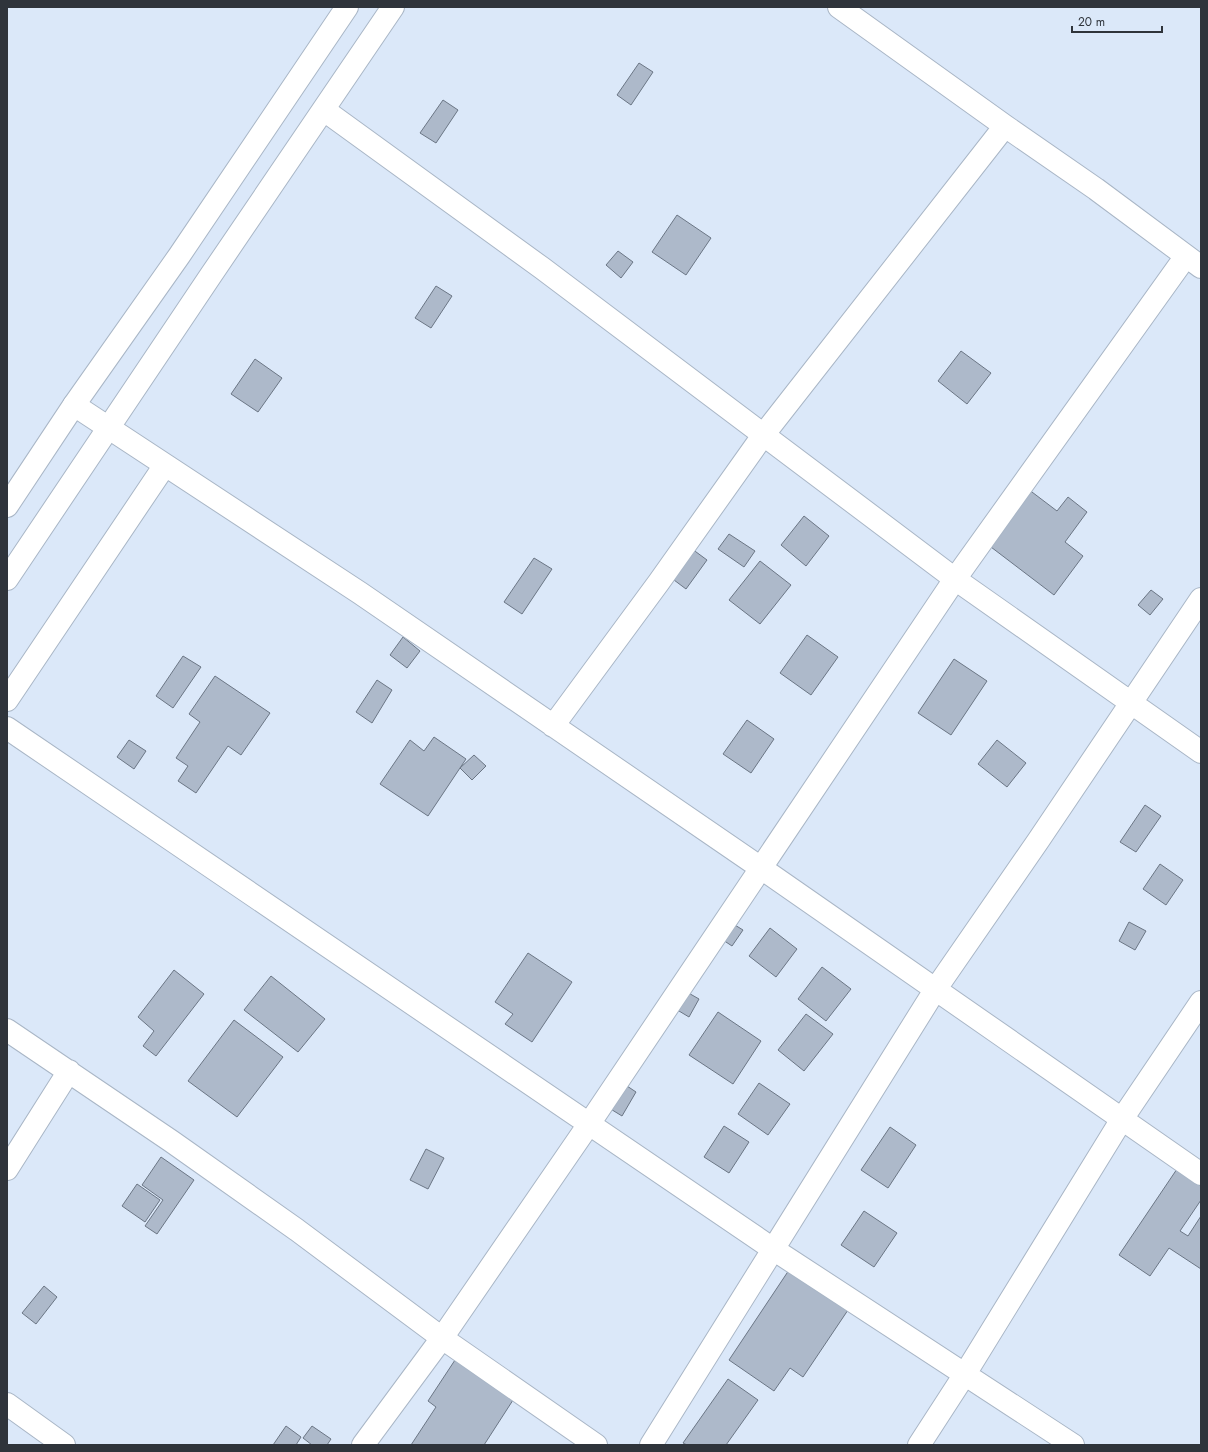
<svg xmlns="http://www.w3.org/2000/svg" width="1208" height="1452" viewBox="0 0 1208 1452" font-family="Jost,sans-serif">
	<rect width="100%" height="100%" fill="#dbe8f9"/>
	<path fill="#adb9ca" stroke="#6b7685" d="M639 63 653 72 631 105 617 95Z
		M443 100 458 110 436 143 420 133Z
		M677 215 711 238 686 275 652 252Z
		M618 251 633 262 621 278 606 265Z
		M436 286 452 296 431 328 415 318Z
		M961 351 991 373 967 404 938 381Z
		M255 359 282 378 258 412 231 394Z
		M1028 489 1057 511 1068 497 1087 512 1065 542 1083 556 1054 595 987 544Z
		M804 516 829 536 806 566 781 545Z
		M729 534 755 551 744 567 718 549Z
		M688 546 707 560 686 589 666 574Z
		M534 558 552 569 522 614 504 602Z
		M760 561 791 585 760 624 729 600Z
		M1151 590 1163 599 1150 615 1138 605Z
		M807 635 838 657 811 695 780 673Z
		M403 637 420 651 407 668 390 655Z
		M183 656 201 667 173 708 156 696Z
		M954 659 987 681 951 735 918 713Z
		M215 676 270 713 241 755 228 746 196 793 178 781 188 766 176 758 200 722 189 714Z
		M377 680 392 690 372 723 356 712Z
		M747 720 774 739 751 773 723 754Z
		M434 737 466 759 428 816 380 784 410 740 424 751Z
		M129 740 146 751 134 769 117 757Z
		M997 740 1026 763 1007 787 978 764Z
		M474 755 486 766 472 780 460 768Z
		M1145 805 1161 816 1136 852 1120 842Z
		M1160 864 1183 880 1166 905 1143 889Z
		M730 922 743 930 732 946 720 938Z
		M1129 922 1146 931 1135 950 1119 941Z
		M770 928 797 949 776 977 749 956Z
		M528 953 572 982 532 1042 505 1024 513 1014 495 1002Z
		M822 967 851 989 826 1021 798 999Z
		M174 970 204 994 156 1056 143 1046 154 1031 138 1017Z
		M271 976 325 1019 298 1052 244 1010Z
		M685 991 699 999 689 1017 674 1008Z
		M718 1012 761 1041 733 1084 689 1055Z
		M806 1014 833 1034 804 1071 778 1050Z
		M234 1020 283 1057 237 1117 188 1081Z
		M759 1083 790 1104 768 1135 738 1114Z
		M624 1084 636 1092 622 1116 609 1108Z
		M724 1126 749 1142 729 1173 704 1157Z
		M890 1127 916 1145 888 1188 861 1170Z
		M426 1149 444 1158 428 1189 410 1180Z
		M161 1157 194 1180 157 1234 145 1226 163 1200 142 1185Z
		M1177 1169 1201 1186V1200L1180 1231 1188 1236 1201 1216V1269L1169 1248 1150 1276 1119 1255Z
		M137 1184 160 1200 145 1222 122 1206Z
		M864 1211 897 1233 874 1267 841 1245Z
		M789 1270 848 1310 803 1377 790 1368 774 1391 729 1360Z
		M44 1286 57 1297 36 1324 22 1313Z
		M457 1357 515 1397 484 1445H411L436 1407 428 1401Z
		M728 1379 758 1400 726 1445H687L683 1443Z
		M286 1426 301 1437 296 1445H273Z
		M312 1426 331 1439 327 1445H312L303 1438Z"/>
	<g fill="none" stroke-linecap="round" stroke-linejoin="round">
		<g stroke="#a9b6c6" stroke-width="24">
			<path id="minor" d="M839 7 1005 126 1096 189 1201 267
				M324 110 542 268 955 579 1201 752
				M74 405 360 593 761 868 1201 1174
				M7 700 165 465
				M553 726 659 582 764 434 1005 126
				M7 728 773 1249 1073 1445
				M7 1030 171 1141 297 1230 442 1338 596 1445
				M7 1169 69 1071
				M7 1404 64 1445
				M363 1445 442 1338 589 1124 955 579 1186 256
				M651 1445 935 990 1038 841 1201 599
				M919 1445 965 1374 1122 1119 1201 1002"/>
		</g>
		<g stroke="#a9b6c6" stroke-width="24">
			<path id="trunk" d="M7 506 74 405 179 256 347 7
				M7 579 211 275 393 7"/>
		</g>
		<use href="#minor" stroke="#fff" stroke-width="22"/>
		<use href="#trunk" stroke="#fff" stroke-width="22"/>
	</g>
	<rect width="1208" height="1452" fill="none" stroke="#2f343b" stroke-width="16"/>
	<path d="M1072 26v6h90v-6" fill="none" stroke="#2f343b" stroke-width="2"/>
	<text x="1078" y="26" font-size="12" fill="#2f343b" stroke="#dbe8f9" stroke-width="3" paint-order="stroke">20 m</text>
</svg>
